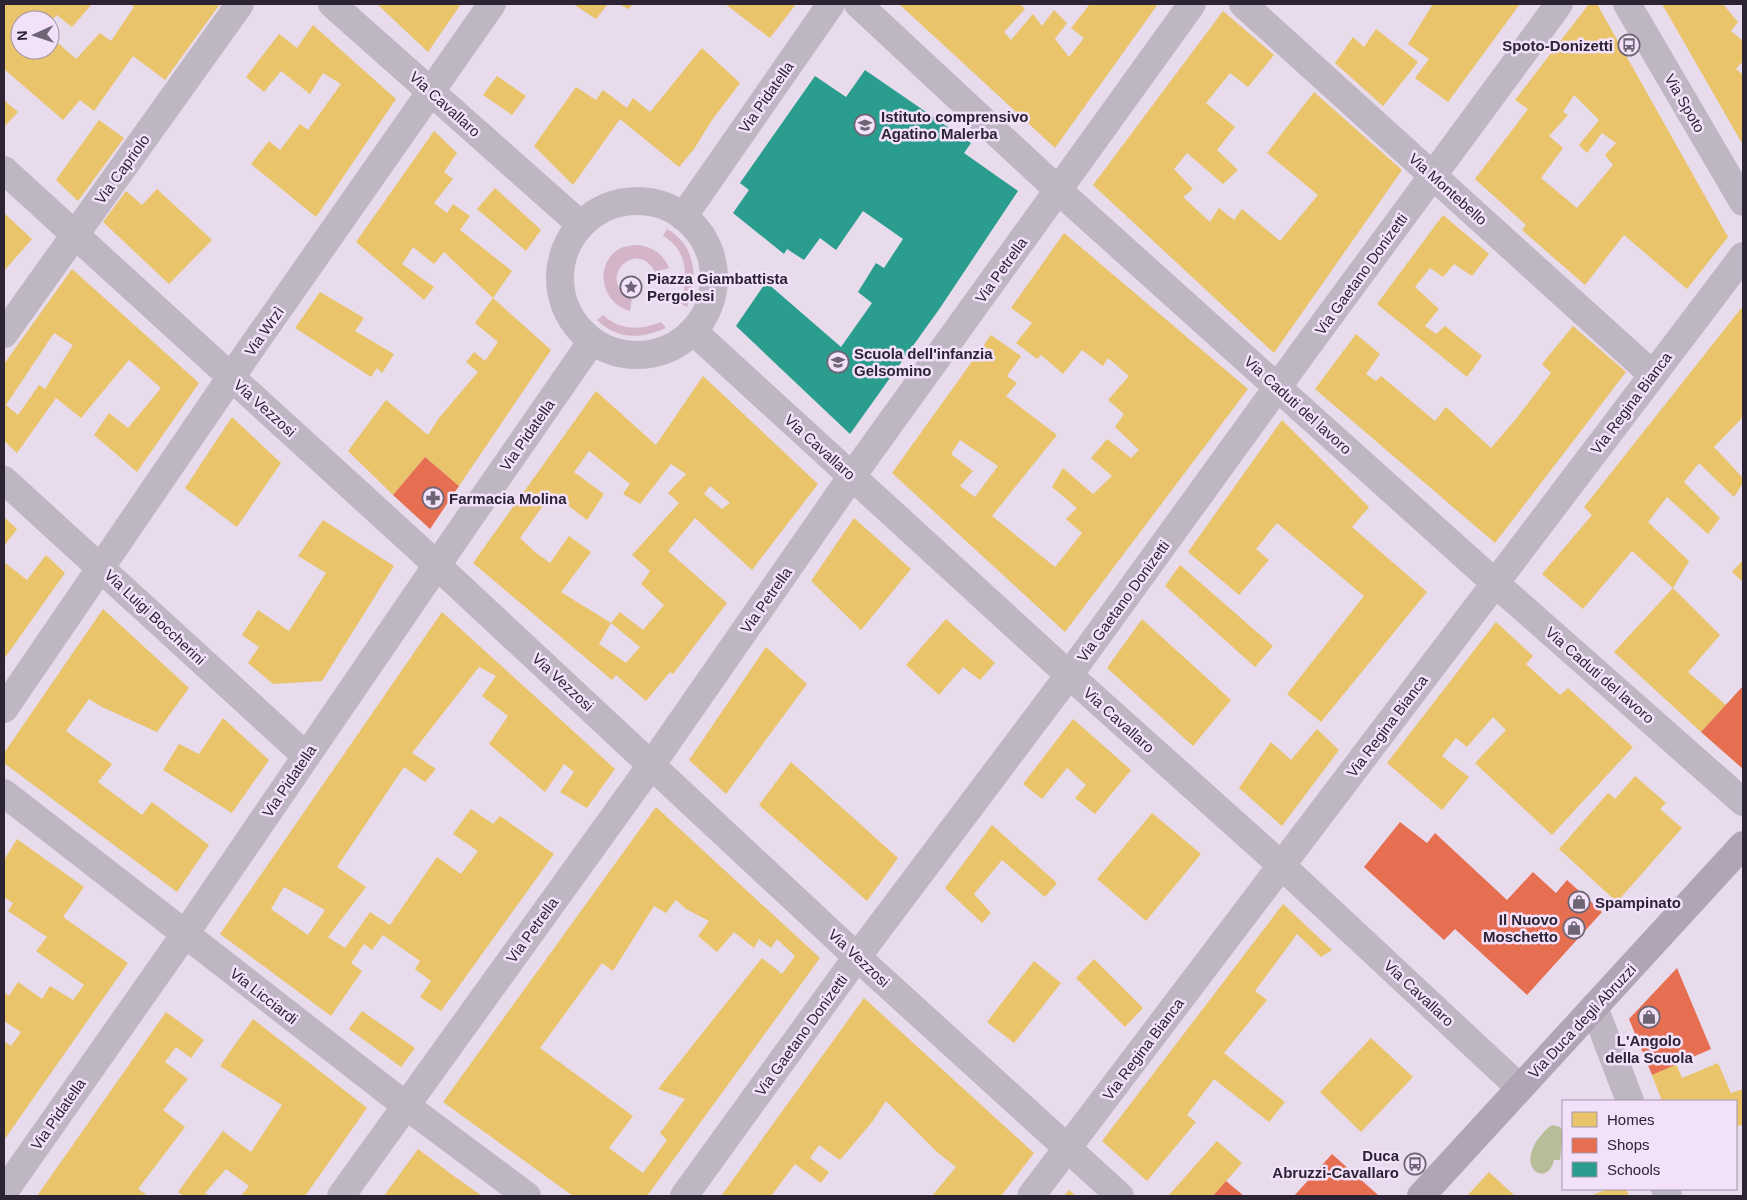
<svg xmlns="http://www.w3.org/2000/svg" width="1747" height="1200" viewBox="0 0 1747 1200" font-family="Helvetica,sans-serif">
	<rect width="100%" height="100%" fill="#e7dbec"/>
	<path fill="#d3b4c8" d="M667 229C696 245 699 280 687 307L680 303C689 280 688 249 663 236Z
		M639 245C654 248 663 254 669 268L655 272C636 236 594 282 632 297L630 311C602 304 593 265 619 249 625 246 632 245 639 245Z
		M603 315C620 331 642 330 661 322L666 328C641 339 618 340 597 320Z"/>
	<path fill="#b7be97" d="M1552 1125 1560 1127 1563 1132 1560 1160H1554C1548 1187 1516 1170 1538 1139 1543 1133 1546 1129 1552 1125Z"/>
	<path fill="#e9c46a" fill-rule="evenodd" d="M4 4H92L72 27 57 15 50 22V20H20V50H50V36L76 59 100 33 111 41 134 7 130 4H220L165 80 133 56 94 111 80 100 63 120 4 69Z
		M377 4H461L428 52Z
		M573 4H608L596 19Z
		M618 4H633L629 9Z
		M725 4H796L770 38Z
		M899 4H1020L1025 9 1004 32 1011 40 1033 14 1042 26 1054 10 1067 23 1055 39 1069 57 1084 38 1071 28 1090 4H1158L1055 148Z
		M1433 4H1520L1448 102 1415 78 1429 59 1408 44Z
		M1589 4H1597L1728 237 1687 289 1624 235 1585 285 1522 230 1526 225 1475 179 1528 109 1515 100ZM1574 95 1599 120 1579 145 1587 153 1602 133 1616 143 1605 155 1613 165 1577 208 1541 178 1563 148 1549 136 1568 115 1563 112Z
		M1662 4H1723L1738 22 1731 31 1743 41V61L1736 69 1743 75V145Z
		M1223 11 1274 55 1248 87 1230 73 1206 103 1235 127 1217 150 1238 170 1223 184 1187 153 1174 169 1193 189 1183 197 1210 222 1219 208 1234 220 1242 209 1280 241 1294 224 1318 195 1267 153 1314 92 1402 170 1274 353 1093 185Z
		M313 25 396 99 316 217 251 164 269 141 280 150 300 124 308 130 341 84 323 73 310 94 281 71 264 92 246 77 279 34 297 48Z
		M1376 29 1418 62 1383 106 1335 63 1353 37 1364 47Z
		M702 48 740 83 712 120 694 149 679 167 620 119 573 185 534 146 576 87 596 100 603 90 627 108 633 98 650 112Z
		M497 76 526 96 512 115 483 95Z
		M4 100 18 112 4 127Z
		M99 120 124 138 78 201 56 180Z
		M434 131 457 153 444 172 453 179 434 203 447 213 453 204 470 216 460 230 512 271 493 298 444 252 434 264 413 247 402 264 434 287 424 300 356 242Z
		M495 188 541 230 526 251 477 209Z
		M157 189 212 240 169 284 103 222 126 191 142 205Z
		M4 213 32 239 4 271Z
		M1443 215 1489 254 1472 276 1454 264 1443 277 1430 268 1415 287 1439 309 1425 326 1436 334 1445 326 1482 356 1467 377 1377 304Z
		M1064 233 1248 389 1065 632 892 473 991 335 1021 356 1007 376 1017 383 1006 396 1057 435 992 516 1055 567 1082 533 1066 519 1077 508 1052 487 1063 468 1093 494 1112 476 1091 458 1107 439 1131 458 1139 450 1115 427 1124 414 1108 400 1129 376 1108 358 1103 366 1082 350 1063 374 1041 355 1037 359 1016 343 1032 323 1011 308ZM960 440 998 466 975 497 960 486 973 471 951 454Z
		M72 269 199 383 137 472 94 435 109 413 128 428 161 388 129 360 81 418 56 398 17 453 4 441V364ZM54 333 73 345 45 389 39 385 18 415 6 405Z
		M320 292 364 318 355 331 394 354 382 373 377 368 371 377 295 328Z
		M493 298 551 350 459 486 425 457 393 495 348 451 386 400 428 435 439 418 478 372 466 362 474 352 485 361 498 342 475 323Z
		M1743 306V417L1714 447 1743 478V483L1734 497 1699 463 1684 482 1720 518 1708 534 1667 497 1648 522 1689 561 1673 588 1632 551 1583 609 1542 574 1592 515 1584 507Z
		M1573 326 1626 372 1495 543 1315 389 1356 334 1380 354 1366 374 1376 381 1381 376 1435 421 1446 407 1491 448 1516 419 1551 373 1542 364Z
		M703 376 818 484 752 570 695 518 668 551 727 603 673 674 670 672 646 701 616 675 612 680 473 563 596 391 656 445ZM589 451 630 484 623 494 640 504 671 464 686 474 668 493 679 503 632 555 650 571 641 584 664 605 643 630 620 612 611 623 640 647 626 663 599 644 611 623 561 592 591 552 569 536 550 563 535 552 520 538 552 493 587 520 604 494 574 472ZM710 486 730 503 722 509 704 494Z
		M232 417 281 463 237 527 185 488Z
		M1282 420 1369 507 1352 527 1427 592 1321 722 1287 694 1364 596 1277 523 1256 549 1269 560 1239 595 1188 552Z
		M4 517 17 529 4 546Z
		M854 518 911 569 861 630 811 581Z
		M323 520 394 566 322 681 273 684 248 663 259 647 242 635 258 610 289 631 326 573 298 556Z
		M46 555 65 573 4 659V562L27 580Z
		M1743 560V582L1732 572Z
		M1180 565 1273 646 1255 667 1165 586Z
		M1673 588 1720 635 1688 672 1726 705 1701 732 1614 652Z
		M103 609 189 688 157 732 102 707 89 699 66 731 112 764 98 782 142 815 152 802 209 845 177 892 4 763V753Z
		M442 612 615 769 587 808 560 792 574 772 564 764 545 792 489 744 508 716 482 696 496 676 479 667 412 753 436 769 425 782 404 767 337 867 366 887 328 937 345 948 370 912 390 925 437 857 461 874 478 851 453 834 471 809 493 824 500 816 554 854 441 1011 420 997 431 981 415 969 420 961 383 935 372 950 364 944 351 963 362 971 331 1016 220 934ZM284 887 325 910 308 935 271 909Z
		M946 619 995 663 980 680 963 667 939 695 906 665Z
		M1142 619 1231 700 1193 746 1107 668Z
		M1496 622 1533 656 1526 664 1560 695 1568 688 1633 747 1552 835 1475 763 1506 730 1493 717 1467 747 1456 738 1442 756 1469 777 1442 810 1387 763Z
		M766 647 807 684 726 794 689 760Z
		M223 718 269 760 232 813 163 770 179 744 199 754Z
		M1073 719 1131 770 1095 814 1075 798 1086 785 1067 768 1042 799 1023 784Z
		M1317 729 1339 750 1282 826 1239 788 1271 742 1291 760Z
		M791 762 898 858 867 901 759 805Z
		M1635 776 1666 803 1660 809 1682 828 1617 902 1559 849 1608 793 1615 799Z
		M656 807 820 958 647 1196H573L443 1102ZM676 900 686 909 709 921 698 936 717 952 734 932 754 948 759 939 771 948 777 939 795 956 782 974 762 958 658 1089 685 1099 660 1133 667 1140 643 1173 609 1148 633 1116 540 1048 602 963 613 971 654 906 666 913Z
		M1152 813 1201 854 1146 921 1097 879Z
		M992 825 1057 883 1045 897 1002 860 974 894 991 913 982 923 945 888Z
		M17 839 84 887 63 917 128 963 4 1140V1041L11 1046 21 1032 4 1021V992L9 996 18 982 42 999 50 986 73 1000 84 985 36 951 47 937 8 911 13 903 4 897V860Z
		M1283 904 1332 950 1321 957 1297 934 1255 991 1267 1000 1224 1053 1285 1102 1269 1122 1214 1079 1187 1115 1196 1122 1147 1181 1102 1141Z
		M1094 959 1143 1008 1125 1027 1076 978Z
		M1034 961 1061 983 1014 1043 987 1022Z
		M864 998 1034 1153 1001 1196H932L956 1167 937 1152 886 1101 872 1122 840 1160 819 1145 810 1158 829 1172 821 1183 795 1164 771 1196H721Z
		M362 1011 415 1048 401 1067 349 1029Z
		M166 1012 204 1040 191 1058 176 1047 165 1062 188 1079 163 1110 185 1127 138 1189 148 1196H37Z
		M253 1019 367 1108 305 1196H241L249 1186 226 1169 205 1193 210 1196H183L178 1192 223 1131 251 1152 282 1105 220 1066Z
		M1371 1038 1413 1077 1361 1132 1320 1092Z
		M1718 1063 1731 1093 1743 1089V1124L1736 1127V1101H1662L1652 1075 1676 1064 1682 1078Z
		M1217 1141 1242 1163 1213 1196H1168Z
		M418 1149 451 1174 482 1196H384Z
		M1489 1172 1515 1196H1467Z
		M1608 1189H1626L1629 1196H1590Z
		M1069 1190 1076 1196H1064Z"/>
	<path fill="#e76f51" d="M425 457 459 486 430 529 393 495Z
		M1743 686V769L1701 732Z
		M1400 822 1427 843 1435 833 1507 900 1533 872 1556 893 1567 880 1602 912 1527 995 1455 929 1444 940 1364 867Z
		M1677 968 1711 1049 1652 1075 1629 1019Z
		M1332 1154 1378 1195 1377 1196H1294Z
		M1226 1181 1244 1196H1213Z"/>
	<path fill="#2a9d8f" d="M865 70 971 143 964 153 1018 191 940 308 850 434 736 326 766 282 841 347 872 303 858 292 876 263 884 268 903 239 863 211 836 250 820 238 804 260 787 249 784 254 733 213 749 190 740 183 815 76 846 97Z"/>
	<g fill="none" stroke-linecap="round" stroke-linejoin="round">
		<path stroke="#bfb6c4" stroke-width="28" d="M332 4 581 225
			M858 4 1059 191 1495 583 1743 802
			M1243 4 1653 375
			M1627 4 1743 202
			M560 278a77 77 0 1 1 154 0a77 77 0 1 1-154 0Z
			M683 217 831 4
			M693 331 1069 675 1282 866 1520 1088
			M4 334 240 4
			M4 480 306 756
			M437 565 592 341
			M4 709 231 377 492 4
			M4 793 405 1105 527 1196
			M1594 1007 1630 1101
			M1665 1189 1668 1196
			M341 1196 652 764 852 476 1192 4
			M684 1196 857 957 1069 675 1300 356 1559 4
			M1031 1196 1743 256"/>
		<path stroke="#bfb6c4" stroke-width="28" d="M4 170 414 544 857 957 1120 1196
			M4 1192 185 934 437 565"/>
		<path stroke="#afa5b5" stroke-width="28" d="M1421 1196 1743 845"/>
	</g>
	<defs>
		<g id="bus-ring" transform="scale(1.125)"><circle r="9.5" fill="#f3e1fa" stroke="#6d6474" stroke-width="1.5"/><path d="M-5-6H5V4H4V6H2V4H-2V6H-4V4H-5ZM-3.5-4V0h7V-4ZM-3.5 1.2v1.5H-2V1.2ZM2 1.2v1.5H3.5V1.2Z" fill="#6d6474"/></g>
		<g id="school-ring" transform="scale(1.125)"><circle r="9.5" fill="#f3e1fa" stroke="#6d6474" stroke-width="1.5"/><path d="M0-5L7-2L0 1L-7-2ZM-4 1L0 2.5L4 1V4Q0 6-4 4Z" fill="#6d6474"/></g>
		<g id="sight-ring" transform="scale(1.125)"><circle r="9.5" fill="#f3e1fa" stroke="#6d6474" stroke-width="1.5"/><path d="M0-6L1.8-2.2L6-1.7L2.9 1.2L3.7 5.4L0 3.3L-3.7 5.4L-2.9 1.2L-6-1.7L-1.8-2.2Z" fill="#6d6474"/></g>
		<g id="pharmacy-ring" transform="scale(1.125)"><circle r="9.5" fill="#f3e1fa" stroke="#6d6474" stroke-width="1.5"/><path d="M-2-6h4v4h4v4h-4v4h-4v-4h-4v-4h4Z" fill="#6d6474"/></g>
		<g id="shop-ring" transform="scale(1.125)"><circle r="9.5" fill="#f3e1fa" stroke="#6d6474" stroke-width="1.5"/><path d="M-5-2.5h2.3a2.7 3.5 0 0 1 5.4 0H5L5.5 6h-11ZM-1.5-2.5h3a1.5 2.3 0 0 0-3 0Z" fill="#6d6474"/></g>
	</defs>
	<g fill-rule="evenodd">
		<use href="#bus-ring" x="1629" y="45"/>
		<use href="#school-ring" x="865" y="125"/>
		<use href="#sight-ring" x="631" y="287"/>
		<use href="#school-ring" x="838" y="362"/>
		<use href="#pharmacy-ring" x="433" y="498"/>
		<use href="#shop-ring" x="1579" y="902"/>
		<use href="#shop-ring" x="1574" y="928"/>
		<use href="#shop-ring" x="1649" y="1017"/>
		<use href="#bus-ring" x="1415" y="1164"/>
	</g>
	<g text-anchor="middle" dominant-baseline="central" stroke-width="5" stroke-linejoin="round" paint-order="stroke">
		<g font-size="15" font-weight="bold" fill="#2c2434" stroke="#f3e1fa" text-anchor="start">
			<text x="1613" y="45" text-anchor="end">Spoto-Donizetti</text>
			<text x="881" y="116">Istituto comprensivo<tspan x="881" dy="17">Agatino Malerba</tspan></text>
			<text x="647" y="278">Piazza Giambattista<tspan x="647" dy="17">Pergolesi</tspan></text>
			<text x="854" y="353">Scuola dell'infanzia<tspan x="854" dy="17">Gelsomino</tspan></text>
			<text x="449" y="498">Farmacia Molina</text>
			<text x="1595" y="902">Spampinato</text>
			<text x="1558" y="919" text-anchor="end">Il Nuovo<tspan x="1558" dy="17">Moschetto</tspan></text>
			<text x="1649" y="1040" text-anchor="middle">L'Angolo<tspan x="1649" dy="17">della Scuola</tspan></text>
			<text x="1399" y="1155" text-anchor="end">Duca<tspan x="1399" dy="17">Abruzzi-Cavallaro</tspan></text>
		</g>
		<g font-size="15" fill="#2c2434" stroke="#f3e1fa">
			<text transform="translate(766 97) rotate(-55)">Via Pidatella</text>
			<text transform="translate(1685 103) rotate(60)">Via Spoto</text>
			<text transform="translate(445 104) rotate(42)">Via Cavallaro</text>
			<text transform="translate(122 169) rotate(-54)">Via Capriolo</text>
			<text transform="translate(1448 189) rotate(42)">Via Montebello</text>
			<text transform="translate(1001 270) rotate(-54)">Via Petrella</text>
			<text transform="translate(1361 274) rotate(-54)">Via Gaetano Donizetti</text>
			<text transform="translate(264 331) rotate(-55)">Via Wrzì</text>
			<text transform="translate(1631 403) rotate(-53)">Via Regina Bianca</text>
			<text transform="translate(1298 405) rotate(42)">Via Caduti del lavoro</text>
			<text transform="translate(265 408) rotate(42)">Via Vezzosi</text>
			<text transform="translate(527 435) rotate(-55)">Via Pidatella</text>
			<text transform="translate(820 447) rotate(42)">Via Cavallaro</text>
			<text transform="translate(766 600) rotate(-55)">Via Petrella</text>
			<text transform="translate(1123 601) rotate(-54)">Via Gaetano Donizetti</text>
			<text transform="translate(155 617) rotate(43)">Via Luigi Boccherini</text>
			<text transform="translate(1600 675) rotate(41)">Via Caduti del lavoro</text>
			<text transform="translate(563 682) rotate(43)">Via Vezzosi</text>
			<text transform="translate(1119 720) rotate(42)">Via Cavallaro</text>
			<text transform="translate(1387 726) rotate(-53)">Via Regina Bianca</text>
			<text transform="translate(289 781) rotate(-56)">Via Pidatella</text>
			<text transform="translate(532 930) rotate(-54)">Via Petrella</text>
			<text transform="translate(859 958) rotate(43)">Via Vezzosi</text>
			<text transform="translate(1419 993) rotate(43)">Via Cavallaro</text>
			<text transform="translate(264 996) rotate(38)">Via Licciardi</text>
			<text transform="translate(1582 1021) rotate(-47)">Via Duca degli Abruzzi</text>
			<text transform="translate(801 1035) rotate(-54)">Via Gaetano Donizetti</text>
			<text transform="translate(1143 1049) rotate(-53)">Via Regina Bianca</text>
			<text transform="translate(58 1114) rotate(-55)">Via Pidatella</text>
		</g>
	</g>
	<rect width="1747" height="1200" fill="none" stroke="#2c2434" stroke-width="10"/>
	<rect x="1562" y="1100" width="175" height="90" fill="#f3e1fa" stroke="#a395ab"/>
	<rect x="1572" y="1112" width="25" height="15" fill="#e9c46a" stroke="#a395ab"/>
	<text x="1607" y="1125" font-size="15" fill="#2c2434">Homes</text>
	<rect x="1572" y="1138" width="25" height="15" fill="#e76f51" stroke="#a395ab"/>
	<text x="1607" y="1150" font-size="15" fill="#2c2434">Shops</text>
	<rect x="1572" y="1162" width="25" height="15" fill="#2a9d8f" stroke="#a395ab"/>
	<text x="1607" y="1175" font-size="15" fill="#2c2434">Schools</text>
	<g transform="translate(35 35) rotate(267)"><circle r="24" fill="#f3e1fa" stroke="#a395ab"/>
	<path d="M0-4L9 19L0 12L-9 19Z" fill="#6d6474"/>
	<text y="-8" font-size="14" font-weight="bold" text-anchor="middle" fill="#2c2434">N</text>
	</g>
</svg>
